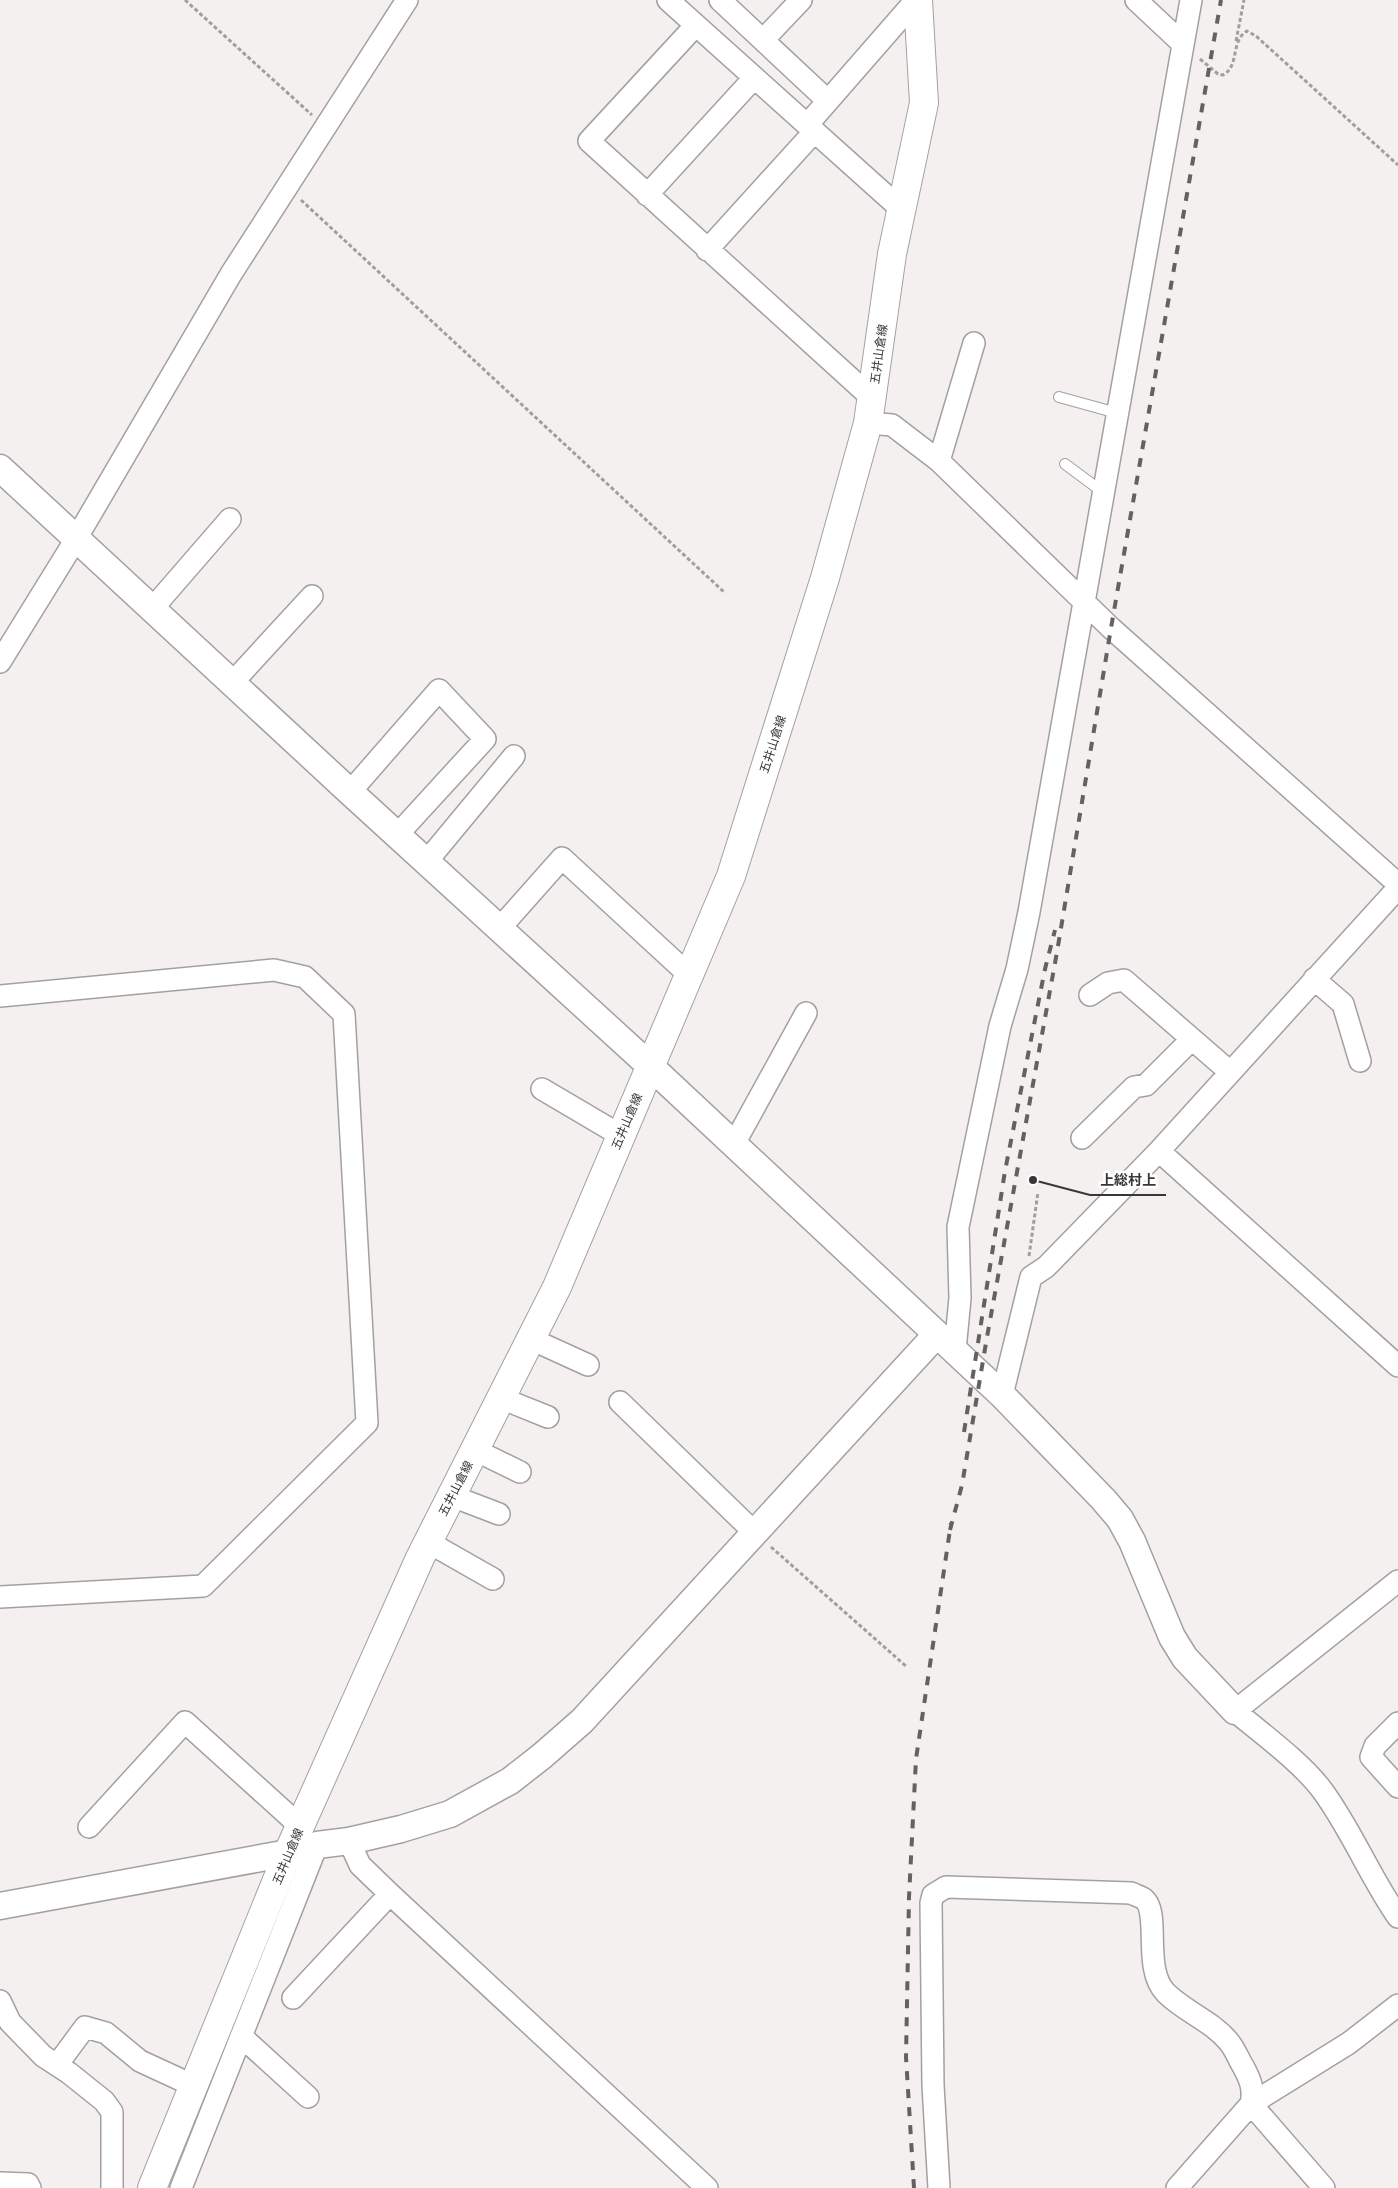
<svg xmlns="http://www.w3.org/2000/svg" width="1398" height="2188" viewBox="0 0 1398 2188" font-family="Barlow,'Noto Sans JP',sans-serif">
	<rect width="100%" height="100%" fill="#f5f0f0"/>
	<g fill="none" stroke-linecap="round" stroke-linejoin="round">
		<g stroke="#a4a0a0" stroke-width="12">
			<path id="service" d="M1059 397 1117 413
				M1065 464 1104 493"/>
		</g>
		<g stroke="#a4a0a0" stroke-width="24">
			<path id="minor" d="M668 0 901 209
				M720 0 828 101
				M1136 0 1183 44
				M696 25 589 141 872 398
				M763 40 801 0
				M807 125 916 0
				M647 195 754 78
				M707 250 814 132
				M868 423 892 425 939 461 1111 628 1398 884
				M939 461 974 343
				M152 609 230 519
				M0 662 76 539 231 274 407 0
				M232 683 312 596
				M350 792 439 690 485 739 398 834
				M427 861 514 756
				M499 929 562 858 688 974
				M1314 979 1343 1004 1360 1061
				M1090 995 1108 983 1124 980 1230 1072
				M0 996 274 970 305 977 344 1014 367 1423 203 1586 0 1597
				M542 1089 620 1135
				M1082 1138 1134 1087 1146 1085 1192 1039
				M734 1144 806 1013
				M1159 1151 1398 1366
				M531 1339 588 1365
				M955 1350 960 1298 958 1227 1000 1026 1017 969 1029 912 1191 0
				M1002 1395 1031 1277 1046 1267 1159 1151 1398 888
				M501 1398 548 1417
				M620 1402 755 1533
				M475 1450 520 1472
				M452 1496 499 1514
				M428 1542 493 1579
				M1398 1581 1235 1711C1262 1734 1301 1762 1322 1790 1351 1829 1370 1877 1398 1917
				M1398 1723 1375 1746 1371 1757 1398 1787
				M89 1827 185 1722 300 1826
				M349 1841 360 1865 390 1894 707 2188
				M293 1998 390 1894
				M0 2001 10 2022 43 2056 69 2073 104 2101 112 2112V2188
				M241 2036 308 2097
				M57 2065 85 2027 106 2033 140 2061 192 2085
				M1251 2104 1324 2188
				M0 2183 28 2184 30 2188
				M181 2188 317 1845
				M939 2188 933 2085 931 1903 933 1895 946 1887 1131 1893C1135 1895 1141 1897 1144 1899 1161 1913 1142 1969 1166 1993 1185 2012 1212 2021 1229 2042 1235 2049 1239 2060 1244 2068 1251 2081 1254 2090 1251 2104
				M1177 2188 1251 2104 1349 2043 1398 2005"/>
		</g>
		<g stroke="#a4a0a0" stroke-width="29">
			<path id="tertiary" d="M0 468 350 792 649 1065 1002 1395 1103 1499 1120 1519 1132 1541 1172 1637 1185 1658 1235 1711
				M0 1906 288 1853 317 1845 349 1841 401 1829 450 1814 510 1781 542 1756 582 1721 937 1334"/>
		</g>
		<g stroke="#a4a0a0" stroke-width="30">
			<path id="secondary" d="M152 2188 288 1853 420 1558 557 1287 731 876 825 578 868 423 892 254 924 103 918 0"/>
		</g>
		<path stroke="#a29e9e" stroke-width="3" stroke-dasharray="4 2.5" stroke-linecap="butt" d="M185 0 312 115
			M1236 41 1244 0
			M1200 59 1218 74 1223 75C1240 66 1230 41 1247 31L1256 36 1398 165
			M301 200 724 592
			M1029 1256 1038 1192
			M771 1547 907 1667"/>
		<use href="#service" stroke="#fff" stroke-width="10"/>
		<use href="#minor" stroke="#fff" stroke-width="21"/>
		<use href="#tertiary" stroke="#fff" stroke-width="26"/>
		<use href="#secondary" stroke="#fff" stroke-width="28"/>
		<path stroke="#636161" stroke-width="4" stroke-dasharray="9 9" stroke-linecap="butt" d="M964 1432 1005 1171 1045 969 1055 930
			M950 1530 962 1485 987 1337 1057 952 1111 628 1221 0
			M914 2188 906 2057 909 1897 916 1759 951 1523"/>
	</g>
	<g text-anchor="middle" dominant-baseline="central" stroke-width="5" stroke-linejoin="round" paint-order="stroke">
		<g font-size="12" fill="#383636" stroke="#fff">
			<text transform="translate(878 354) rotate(-82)">五井山倉線</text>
			<text transform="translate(772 744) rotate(-72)">五井山倉線</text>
			<text transform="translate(626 1121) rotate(-67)">五井山倉線</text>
			<text transform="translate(455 1488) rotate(-63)">五井山倉線</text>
			<text transform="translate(287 1856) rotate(-67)">五井山倉線</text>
		</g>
	</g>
	<path fill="none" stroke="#383636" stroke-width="2" d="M1033 1180L1090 1195H1166"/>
	<circle fill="#383636" stroke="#fff" stroke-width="2" cx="1033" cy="1180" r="5"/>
	<g font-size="14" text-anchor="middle" font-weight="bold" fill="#383636" stroke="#fff" stroke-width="5" stroke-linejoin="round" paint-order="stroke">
		<text x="1128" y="1185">上総村上</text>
	</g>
</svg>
